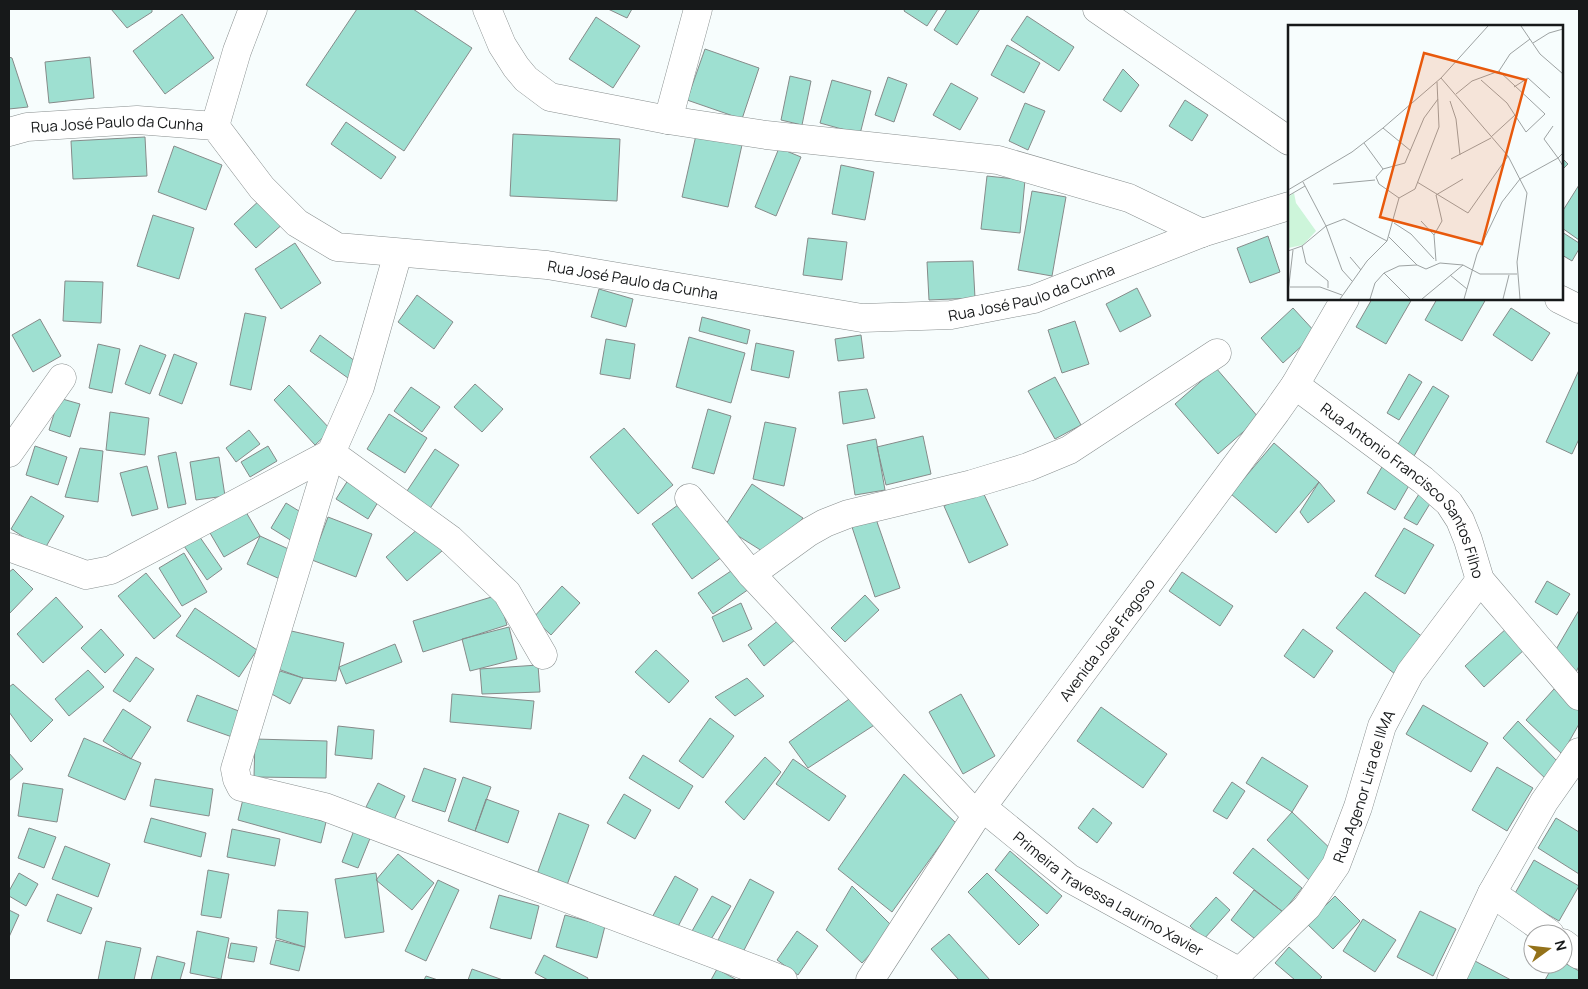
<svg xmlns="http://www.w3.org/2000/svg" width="1588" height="989" viewBox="0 0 1588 989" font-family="Manrope,sans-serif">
	<rect width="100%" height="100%" fill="#f7fdfd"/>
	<path fill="#9ee0d1" stroke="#868b8a" d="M111 9H152V12L127 28Z
		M357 9H413L472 48 404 151 306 85Z
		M608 9H632L627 18Z
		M905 9H938L927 26 904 11Z
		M947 9H980L957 45 934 30Z
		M182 14 214 58 165 94 133 51Z
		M1027 16 1074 47 1059 71 1011 40Z
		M596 17 640 46 613 88 569 59Z
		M1007 45 1040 63 1024 93 991 75Z
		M705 49 759 68 742 119 687 100Z
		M9 57 12 58 28 107 9 109Z
		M90 57 94 98 49 103 45 62Z
		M1123 69 1139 85 1121 112 1103 100Z
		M790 76 811 81 802 125 781 120Z
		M888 77 907 84 894 122 875 115Z
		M832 80 871 91 860 134 820 123Z
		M951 83 978 98 960 130 933 115Z
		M1185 100 1208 115 1192 141 1169 126Z
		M1025 103 1045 111 1028 150 1009 141Z
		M346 122 396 157 381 179 331 144Z
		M513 134 620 139 617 201 510 196Z
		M696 135 742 145 728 207 682 197Z
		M145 137 147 176 73 179 71 141Z
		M174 146 222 165 206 210 158 192Z
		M779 148 801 157 776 216 755 207Z
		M1562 158 1568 164 1562 170Z
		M841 165 874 172 865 220 832 214Z
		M987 176 1025 180 1020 233 981 229Z
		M1579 185V240L1562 228V212Z
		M1032 191 1066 197 1052 276 1018 270Z
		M262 198 285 222 256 248 234 224Z
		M153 215 194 228 179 279 137 266Z
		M1562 232 1579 243V249L1572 261 1562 255Z
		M1268 236 1280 272 1250 283 1237 248Z
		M808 238 847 242 842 280 803 275Z
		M295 243 321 283 281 309 255 269Z
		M973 261 975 298 929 300 927 262Z
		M65 281 103 282 101 323 63 321Z
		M1137 288 1151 316 1120 332 1106 304Z
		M599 289 633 299 626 327 591 317Z
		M417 295 453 322 434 349 398 322Z
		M1372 299H1412L1386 344 1356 327Z
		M1437 299H1486L1462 341 1425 320Z
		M1293 308 1316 333 1283 363 1261 338Z
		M1511 308 1550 333 1532 361 1493 335Z
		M245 313 266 317 251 390 230 385Z
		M702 317 750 330 747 344 699 331Z
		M40 319 61 356 33 372 12 335Z
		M1075 321 1089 364 1062 373 1048 330Z
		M320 335 359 364 348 378 310 351Z
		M861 335 864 358 838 361 835 339Z
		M689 337 745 353 731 403 676 387Z
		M606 339 635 344 630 379 600 374Z
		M756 343 794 351 789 378 751 370Z
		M98 344 120 349 112 393 89 388Z
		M140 345 166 355 150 394 125 384Z
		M174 354 197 363 182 404 159 395Z
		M1216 368 1259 418 1218 454 1175 404Z
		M1579 370V439L1572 454 1546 442Z
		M1409 374 1422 382 1399 420 1387 413Z
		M1055 377 1081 425 1055 439 1028 391Z
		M475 384 503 409 482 432 454 407Z
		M289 385 331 430 315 445 274 400Z
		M1433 386 1449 396 1414 456 1397 446Z
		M411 387 440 407 422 432 394 411Z
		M867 389 875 418 843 424 839 392Z
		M59 398 80 404 70 437 49 430Z
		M708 409 731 416 714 474 692 468Z
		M110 412 149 418 145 455 106 450Z
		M389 414 427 438 405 473 367 449Z
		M765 422 796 428 784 486 753 479Z
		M624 428 673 485 638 514 590 457Z
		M249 430 260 444 236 462 226 448Z
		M923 436 931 474 886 485 877 447Z
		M876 439 885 490 855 495 847 445Z
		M1274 443 1319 482 1276 533 1231 494Z
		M35 446 67 457 58 485 26 475Z
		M268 446 277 461 250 477 241 462Z
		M80 448 103 451 98 502 65 497Z
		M435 449 459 465 427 513 403 497Z
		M176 452 186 504 168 508 158 456Z
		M219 457 225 496 196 500 190 462Z
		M1383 465 1411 482 1395 510 1367 493Z
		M147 466 158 509 132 516 120 473Z
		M350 477 381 497 368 519 336 499Z
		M1319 482 1335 501 1308 523 1300 512Z
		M752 484 803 518 770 556 724 527Z
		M981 488 1008 545 969 563 944 506Z
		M1419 494 1431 502 1417 525 1404 518Z
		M31 496 64 516 44 550 11 529Z
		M682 502 722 557 692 579 652 524Z
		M286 503 307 516 292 541 271 528Z
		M246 512 260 536 224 557 210 533Z
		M328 517 372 534 356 577 312 560Z
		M876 519 900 588 875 597 852 527Z
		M420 527 442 551 407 581 386 557Z
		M1404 528 1434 545 1405 594 1375 576Z
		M197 533 222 569 207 580 182 543Z
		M260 536 295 552 282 580 247 564Z
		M184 553 207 592 182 606 159 568Z
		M13 569 33 589 9 614V572Z
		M734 569 749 589 713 614 698 593Z
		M1182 572 1233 606 1220 626 1169 591Z
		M146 573 181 616 154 639 118 596Z
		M1547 581 1570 594 1557 615 1535 602Z
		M562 586 580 603 551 635 533 618Z
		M1365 592 1424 638 1395 674 1336 628Z
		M498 595 507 625 423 652 413 621Z
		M865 595 879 610 845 642 831 628Z
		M56 597 83 627 43 663 17 634Z
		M741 603 752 629 723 642 712 617Z
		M195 608 257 650 239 677 176 636Z
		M1579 610V666L1576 672 1551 658Z
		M780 619 796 639 764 666 748 645Z
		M509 627 517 659 470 671 462 639Z
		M1507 628 1525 649 1484 687 1465 666Z
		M101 629 124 655 105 673 81 648Z
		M1303 629 1333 651 1314 678 1284 656Z
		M287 630 344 643 336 681 303 678 278 669Z
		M395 644 402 662 346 684 339 667Z
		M656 650 689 681 669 703 635 672Z
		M136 657 154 669 130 702 113 691Z
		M538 665 540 692 482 694 480 669Z
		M88 670 104 687 69 716 55 699Z
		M280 671 303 678 290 704 268 692Z
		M747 678 764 696 735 716 715 697Z
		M13 684 53 720 31 742 9 712V687Z
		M1554 689 1579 703V724L1562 754 1526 720Z
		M452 694 534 701 531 729 450 722Z
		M961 694 995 756 963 774 929 712Z
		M197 695 244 713 235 738 187 721Z
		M852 697 879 722 808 768 789 742Z
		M1423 705 1488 743 1471 772 1406 734Z
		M1101 707 1167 754 1143 788 1077 741Z
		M123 709 151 727 131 759 103 741Z
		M710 718 734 736 703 778 679 761Z
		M1518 721 1559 763 1548 781 1503 738Z
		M338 726 374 730 372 759 335 755Z
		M84 738 141 763 125 800 68 776Z
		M255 739 327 741 326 778 254 777Z
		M9 753 23 769 9 781Z
		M643 755 693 786 679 809 629 778Z
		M765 757 781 772 744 820 725 802Z
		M1262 757 1308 786 1292 812 1246 783Z
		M793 759 846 796 829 821 776 784Z
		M1497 767 1533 788 1507 831 1472 810Z
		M424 768 456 779 445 812 412 801Z
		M904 774 956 823 892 912 838 869Z
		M463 777 491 787 475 831 448 821Z
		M155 779 213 789 209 816 150 806Z
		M1232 782 1245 791 1227 819 1213 811Z
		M23 783 63 789 57 822 18 816Z
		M378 783 405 796 394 820 366 807Z
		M624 794 651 810 635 839 607 823Z
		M243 799 326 822 321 843 238 820Z
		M486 799 519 811 508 843 475 831Z
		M1093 808 1112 823 1097 843 1078 828Z
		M1292 812 1336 854 1311 882 1267 840Z
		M559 813 589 825 567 885 537 874Z
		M151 818 206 833 201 857 144 842Z
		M1556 818 1579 832V874L1538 848Z
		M356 825 373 831 358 868 342 862Z
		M29 828 56 837 44 868 18 858Z
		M232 829 280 839 275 866 227 857Z
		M65 846 110 864 98 897 52 879Z
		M1253 848 1302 888 1283 912 1233 873Z
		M1010 851 1062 896 1047 914 995 870Z
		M398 854 434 883 412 910 376 880Z
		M1534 860 1579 886 1559 921 1514 895Z
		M208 870 229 874 221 918 201 915Z
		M19 873 38 884 26 906 9 896V891Z
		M376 873 384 932 345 938 335 879Z
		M987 873 1039 925 1019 945 968 892Z
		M675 876 698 889 674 934 650 921Z
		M750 879 774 892 742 954 717 942Z
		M438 880 459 890 426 961 405 951Z
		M852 886 894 928 862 963 826 930Z
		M1254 890 1283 912 1259 942 1231 920Z
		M57 894 92 908 81 934 47 921Z
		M499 895 539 906 531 939 490 928Z
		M712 896 731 906 710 941 692 931Z
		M1335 896 1360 921 1333 949 1307 924Z
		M1216 897 1230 910 1204 939 1190 926Z
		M9 910 19 915 9 937Z
		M278 910 308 912 305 947 276 938Z
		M1420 911 1456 929 1433 976 1397 957Z
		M565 915 605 926 597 958 556 947Z
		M1363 919 1396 940 1375 972 1343 951Z
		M197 931 229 938 221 979 190 973Z
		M797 931 818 946 798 975 777 960Z
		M949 934 990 980H959L931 949Z
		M276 940 305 947 299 971 270 964Z
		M106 941 141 948 134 980H98Z
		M231 943 257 947 254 962 228 958Z
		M1289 947 1322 977 1319 980H1295L1275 963Z
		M544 955 588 978 587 980H548L535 973Z
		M157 956 185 963 180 980H151Z
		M1475 961 1511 980H1465Z
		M1563 962 1579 971V980H1545L1554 964H1563Z
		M472 969 503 980H468Z
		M717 969 737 980H711Z
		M426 976 438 980H424Z"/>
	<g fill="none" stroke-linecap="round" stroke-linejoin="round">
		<g stroke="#898f8f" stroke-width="29">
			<g id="minor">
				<path d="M487 9 502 45 516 67 526 79 550 97 668 120 766 135 998 160 1129 198 1202 233"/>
				<path d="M1097 9 1289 141"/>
				<path d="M668 120 698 9"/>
				<path d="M215 126 237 51 253 9"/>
				<path id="s1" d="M9 132 27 127 137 120 215 126 262 188 297 223 337 247 547 265 862 318 951 315 1034 299 1202 233 1289 206"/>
				<path d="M398 253 360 387 331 453 235 769 237 779 241 787 325 807 783 980"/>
				<path d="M1559 299 1579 309"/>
				<path id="s2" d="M1295 385 1423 480 1449 503 1460 520 1468 540 1480 580 1579 696"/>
				<path d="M9 453 62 378"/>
				<path d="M689 498 751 574 976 815"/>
				<path d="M9 547 86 575 111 570 331 453 450 539 507 593 543 655"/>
				<path d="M751 574 809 532 825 523 848 514 972 484 1028 467 1069 450 1217 353"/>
				<path id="s3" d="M982 807 1069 878 1240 972"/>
				<path d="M1492 893 1550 934"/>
				<path d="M1563 943 1579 955"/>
				<path id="s4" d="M870 980 982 807 1276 412 1295 385 1345 299"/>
				<path id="s5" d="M1231 980 1307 907 1336 865 1358 807 1382 726 1410 673 1480 580"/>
				<path d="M1451 980 1492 893 1544 802 1579 752"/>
			</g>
		</g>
		<use href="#minor" stroke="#fff" stroke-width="28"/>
	</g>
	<g text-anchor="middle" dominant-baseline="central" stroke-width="4" stroke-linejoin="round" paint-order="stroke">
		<g font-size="15" fill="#17191a" stroke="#fff">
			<text stroke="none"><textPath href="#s1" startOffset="109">Rua José Paulo da Cunha</textPath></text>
			<text stroke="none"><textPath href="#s1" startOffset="679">Rua José Paulo da Cunha</textPath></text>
			<text stroke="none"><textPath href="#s1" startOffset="1084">Rua José Paulo da Cunha</textPath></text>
			<text stroke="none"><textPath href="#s2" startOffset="155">Rua Antonio Francisco Santos Filho</textPath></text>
			<text stroke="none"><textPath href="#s4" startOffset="415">Avenida José Fragoso</textPath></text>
			<text stroke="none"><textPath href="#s5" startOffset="240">Rua Agenor Lira de lIMA</textPath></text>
			<text stroke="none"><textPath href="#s3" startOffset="154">Primeira Travessa Laurino Xavier</textPath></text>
		</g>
	</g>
	<g transform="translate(1288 25)">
		<rect width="275" height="275" fill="#f7fdfd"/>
		<path d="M6 168 8 178 28 206 15 220 0 223V172Z" fill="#cdf5da"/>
		<path fill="none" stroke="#9da2a2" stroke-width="1" d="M233 1 252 29 275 49M245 18 261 8 275 4M153 53 220 131 239 168 229 237 232 274M193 55 219 78 238 107 257 89 211 46M226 62 240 53 262 73M168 69 184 56 211 46 222 29 242 14M162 76 168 94 172 130M95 103 123 126M203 112 227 90M76 118 95 144M275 128 270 133 275 141M163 134 203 113M15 157 38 201 54 245 64 256M129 157 180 188 220 131M45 159 87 155M0 165 64 127 95 103 153 53 200 1M0 171 17 161M111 173 91 159 88 152 95 144 117 138 136 93 150 74M133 196 146 210M106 198 123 209 146 234M101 212 129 240 138 244 152 238 175 240 192 249H229M14 221 18 238 40 256V263M0 226 14 221 38 201 56 194 99 216M62 232 73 245M148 236 146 210 154 196 148 170 175 154M96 248 122 274M162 250 179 264M2 262H32L54 270M0 268 5 225M52 274 79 236 99 216 111 173 127 164 151 102 149 57M82 274 87 258 96 248 111 241 129 240M134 274 175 240M176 274 189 229 214 177 232 154 270 133 256 114 265 101M215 274 221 250"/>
		<path fill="#e8590c" fill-opacity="0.15" stroke="#e8590c" stroke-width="2.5" d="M136 28 238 55 194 219 92 192Z"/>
		<rect width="275" height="275" fill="none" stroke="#17191a" stroke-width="2.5"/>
	</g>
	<rect width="1588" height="989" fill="none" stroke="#17191a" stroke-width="20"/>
	<g transform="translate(1548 949) rotate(75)"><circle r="24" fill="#ffffff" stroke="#a2a3a3"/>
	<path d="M0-4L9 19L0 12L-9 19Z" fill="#94721a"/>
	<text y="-8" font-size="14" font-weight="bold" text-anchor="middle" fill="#17191a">N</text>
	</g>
</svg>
